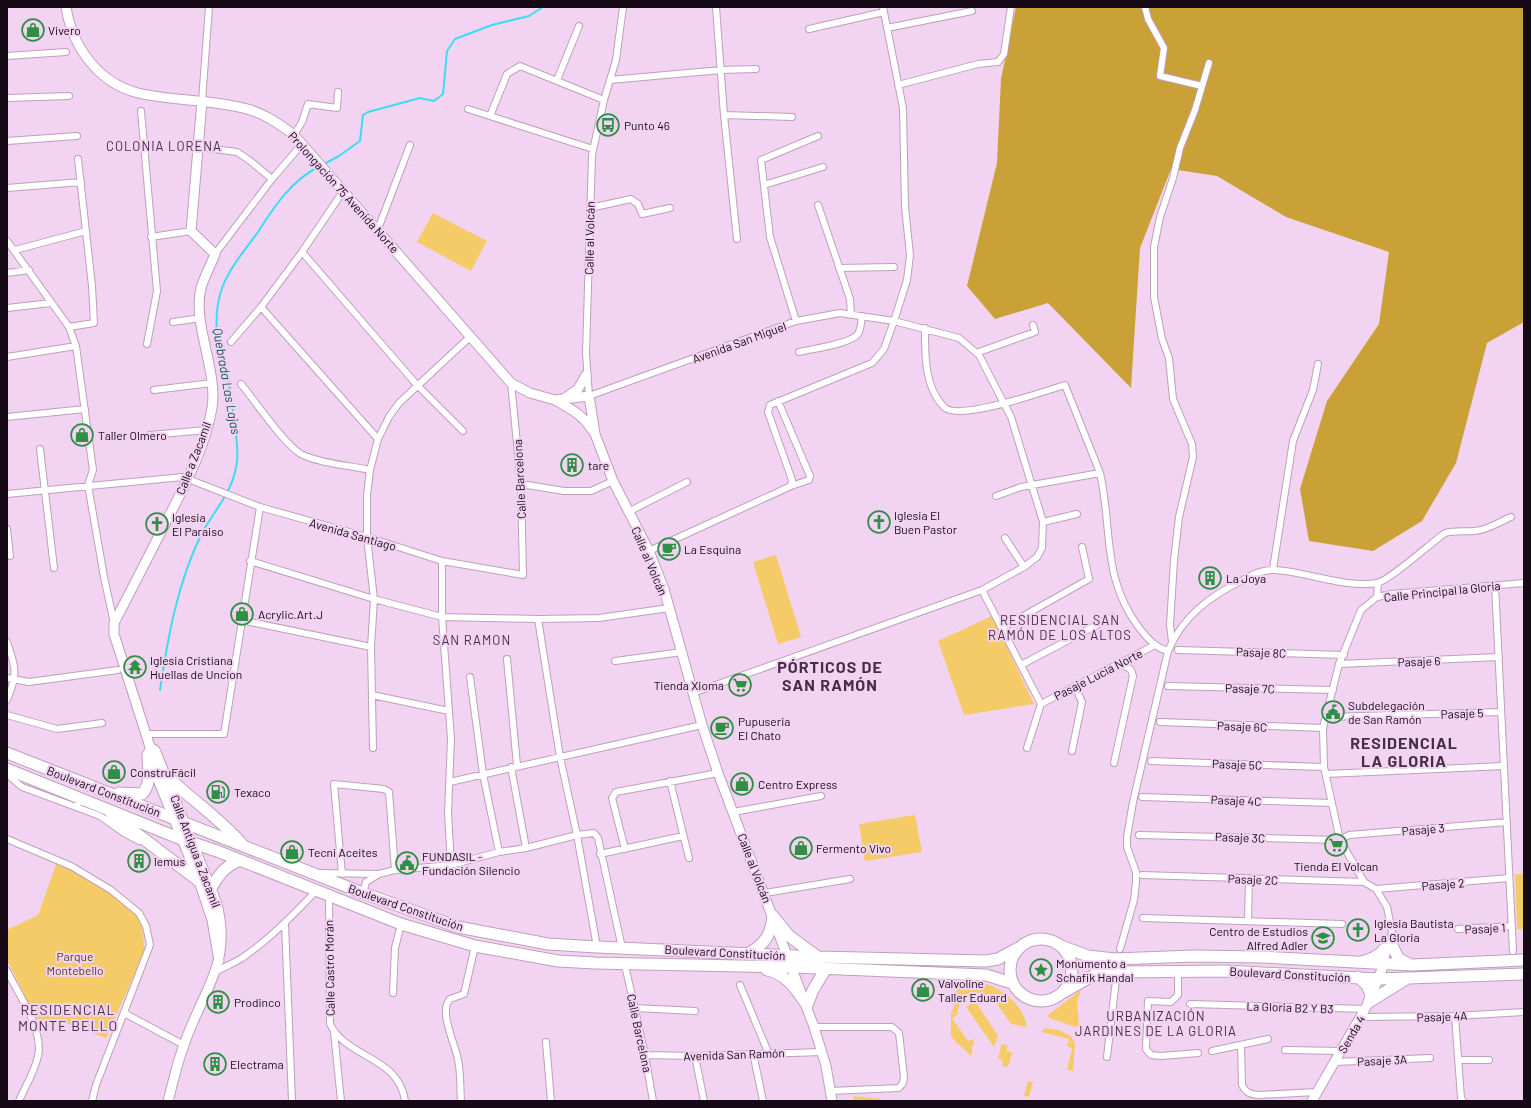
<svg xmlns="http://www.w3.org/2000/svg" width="1531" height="1108" viewBox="0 0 1531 1108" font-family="Barlow,sans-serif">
	<rect width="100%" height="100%" fill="#f3d3f2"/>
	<path fill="#f4cb66" d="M433 213 487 241 471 271 417 242Z
		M776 555 801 637 778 644 753 562Z
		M992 616 1034 704 964 715 938 641Z
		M915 815 922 852 865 861 859 824Z
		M57 862 88 879 120 901 138 917 142 929 145 951 106 1038 65 1023 42 1021 36 1018 7 960V930L38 915Z
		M1515 874H1524V929H1517Z
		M958 980C966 980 975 980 983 983 1003 988 1024 1007 1027 1027L1011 1024 993 998 989 1000 982 993H973L959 1004 957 1015 952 1018 968 1041 974 1039 971 1056 951 1037V1013L958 997 955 982Z
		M1081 990 1077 1002 1079 1026 1075 1027 1049 1018 1048 1015Z
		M975 1001 998 1036 994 1047 966 1007Z
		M1045 1028 1058 1030 1071 1036 1075 1045 1073 1071 1067 1069 1072 1048 1067 1046 1069 1039 1041 1032Z
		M1002 1044 1008 1046 1006 1051 1012 1052 1008 1067 1002 1066 1003 1061 998 1058Z
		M1028 1081 1033 1082 1029 1097 1024 1096Z
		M854 1096 880 1099V1101H853Z"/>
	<path fill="#caa136" d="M1016 7H1524V322L1487 343 1456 463 1422 521 1373 551 1309 541 1300 489 1327 401 1379 324 1389 252 1286 217 1217 176 1171 169 1140 248 1131 388 1048 303 995 319 967 286 997 163 1001 79Z"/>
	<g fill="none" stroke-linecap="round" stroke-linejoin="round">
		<path stroke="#3cddf1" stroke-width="2" d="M324 164 339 156 360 141 363 115 368 112 420 98 434 101 443 94 447 51 455 39 492 25 529 16 543 7
			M160 690C168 636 178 581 202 533 213 513 230 494 235 472 239 459 237 446 236 433 234 417 232 401 229 385 220 351 210 324 222 288 230 267 245 250 258 232 274 207 291 181 318 167"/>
		<g stroke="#be9fbd" stroke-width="8">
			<path id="street" d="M623 7 616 60 604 100 592 155 586 353 589 396 796 321 840 313 894 321 959 338 979 355 1011 417 1043 522 1042 548 1037 557 1024 567 982 590 693 693
				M716 7 724 115 737 239
				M1145 7 1148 19 1164 48 1160 76 1202 86
				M887 28 972 11
				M809 29 884 12
				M7 56 66 52
				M557 80 579 26
				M610 80 721 70 756 69
				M898 85 978 64 998 62 1004 54 1011 7
				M7 98 69 96
				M202 101 209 7
				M468 109 593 149
				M141 111 157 291 147 344
				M724 115 792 117
				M490 116 507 74 520 66 604 100
				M294 135 302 122 308 104 337 108 338 92
				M7 141 77 136
				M199 147 237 152 249 160 272 179
				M764 185 823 167
				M7 188 81 182
				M818 205 850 299 851 315
				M590 208 631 199 638 204 642 214 670 208
				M378 229 410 145
				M151 237 191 231
				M7 241 69 327 76 346 93 470 88 485 104 577 114 623
				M15 250 86 231
				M302 252 417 385 463 431
				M215 254 272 179 302 144
				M839 268 894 267
				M7 273 29 270
				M261 307 378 439
				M7 308 51 303
				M796 321 770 237 761 160 818 136
				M173 322 201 318
				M69 327 94 323 92 286 78 159
				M925 328C925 354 924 387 944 407 958 422 1045 391 1065 385L1100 473
				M231 342 261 307 302 252 344 190
				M799 352C811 349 851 344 858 334 861 329 861 322 862 316
				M976 353 1035 332 1033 325
				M7 357 76 346
				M241 384C256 402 283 443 301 454 317 463 352 466 370 470
				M154 390 212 383
				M7 417 85 409
				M150 435 206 430
				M40 449 54 568
				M521 484 564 491H591L613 481
				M791 486 792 480 768 412 770 405 872 363 884 349 894 321 907 280 910 255 905 207 903 108 883 7
				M7 494 183 477 260 507 367 537 442 561 523 575 521 484 511 383
				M996 496 1021 487 1100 473C1113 530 1101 578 1140 629 1148 639 1156 648 1168 651
				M628 512 687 482
				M1043 522 1077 514
				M7 529 10 556
				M1005 538 1024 567
				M649 551 791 486 809 480 810 476 778 401
				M250 561 374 599 442 617 538 619 599 618 669 608
				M442 561V617L451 739 448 813 451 865
				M1273 569 1293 441 1313 390 1318 364
				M1495 585 1513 951
				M982 590 1041 704 1027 748
				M1377 597 1378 583
				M538 619 560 757 577 835 597 947
				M241 620 371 647
				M1002 628 1089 579 1082 547
				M7 642C16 668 18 674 7 700
				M1172 642 1170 625 1174 560 1179 517 1193 457 1192 444 1173 399 1169 358 1162 339 1154 297V247L1160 217 1173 178 1180 148 1195 110 1209 63
				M1178 650 1344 655
				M507 659 517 765
				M615 661 682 652
				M1339 664 1499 657
				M1021 665 1112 617
				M470 677 483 774 499 852
				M7 678 29 682 118 670
				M1168 686 1333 690
				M372 695 449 711
				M1041 704 1155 645
				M7 715 57 729 102 723
				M1326 717 1501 712
				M1160 722 1323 728
				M146 734H224L260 507
				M373 748 371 647 374 599 367 537V495L370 470 378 439 389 417 399 403 471 336
				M1072 751 1082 702 1075 687
				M1151 761 1324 767
				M1114 763 1133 676 1131 670 1121 663
				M511 767 526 848
				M7 774 22 787 76 807 82 798
				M1326 774 1504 766
				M670 781 689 858
				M450 782 702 725
				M1142 797 1331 803
				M76 807 100 816 124 833 139 841
				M733 812 821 796
				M1139 835 1340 840 1349 835 1507 822
				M7 839 71 866 111 890 139 913 146 926 150 945 96 1085 92 1101
				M625 849 612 798 616 792 718 773
				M600 854 683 836
				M320 873 379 874 395 870 451 865 499 852 526 848 577 835 594 833 598 838 622 948
				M342 874 334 784 384 789 389 792 395 870
				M1142 875 1364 882
				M1376 889 1509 878
				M363 893 366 882 379 874
				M765 893 850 879
				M329 895 330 1024C347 1059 399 1056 405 1101
				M1143 918 1342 924
				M1248 921 1249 879
				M285 923 292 1101
				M1458 929 1512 926
				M1120 949 1134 900 1136 882V872L1127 847V837L1133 802 1168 651C1183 616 1210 596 1243 580 1253 574 1263 569 1275 570 1308 572 1343 588 1377 583 1389 581 1432 542 1445 533 1455 530 1465 532 1475 531 1488 530 1499 522 1511 517
				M1384 964 1392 932 1387 907 1376 889 1364 882 1340 840 1324 767 1323 728 1339 664 1361 610 1377 597 1392 594 1524 583
				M625 965 645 1055 653 1101
				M1178 970V995L1171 1002 1148 1001 1146 1049 1151 1055 1161 1056 1198 1053
				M7 971C18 993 44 1031 38 1056 35 1071 25 1087 19 1101
				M215 972C224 967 234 963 242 958 270 939 293 915 316 891
				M740 985 768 1052
				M393 993 395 948 401 924
				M1190 1004 1366 1009
				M635 1008 695 1011
				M124 1013 184 1045
				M1455 1016 1461 1098 1463 1101
				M1361 1017 1455 1016 1524 1012
				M814 1027H892L899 1033 904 1077 903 1083 899 1088 830 1091
				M334 1032 341 1101
				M546 1042 551 1101
				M1241 1046 1242 1085C1246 1093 1250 1094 1258 1095L1316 1092
				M1285 1050 1342 1051
				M1212 1051 1268 1039
				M753 1053 763 1101
				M645 1055 695 1056 822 1052
				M695 1056 704 1101
				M1107 1057 1116 980
				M1458 1060H1489
				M1335 1062 1430 1058
				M461 1101C460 1088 461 1073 458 1060 456 1045 438 1012 450 999L464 994 475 946"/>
		</g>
		<g stroke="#be9fbd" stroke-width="11">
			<path id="secondary" d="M66 7C72 46 98 83 138 93 172 101 209 99 243 108 262 112 278 123 294 135L511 383 530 393 555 400 589 396 595 434 613 481 649 551 664 589 702 725 718 773 814 1027 826 1066 832 1101
				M202 101 191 231 215 254C211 265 204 277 201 288 192 324 218 370 212 408 205 448 185 485 167 520 149 555 132 589 114 623V634L150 747 148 755 199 881 212 920 219 961
				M565 398 578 389 586 375
				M555 400C571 409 583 415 592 430
				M150 747 155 750 216 901C234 962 202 991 184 1045 177 1063 173 1083 168 1101
				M1312 1101 1369 1002 1384 964"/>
		</g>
		<g stroke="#be9fbd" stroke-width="13">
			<path id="highway" d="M7 753 363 893 458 927 548 944 597 947 818 957 986 961 998 959 1018 948
				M7 769 181 839 217 851 401 924 475 946 558 961 595 963 793 967 986 975 1012 983
				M165 774C189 798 218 817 241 843
				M119 793 142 794C152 784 148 768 148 755
				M111 814 199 881
				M211 888C219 875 224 867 238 861
				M773 916 789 936 818 957
				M1010 970a31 31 0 1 1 62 0a31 31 0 1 1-62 0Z
				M1390 942 1399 959 1409 964
				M1061 946 1088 956 1115 959 1193 956 1262 957 1412 965 1524 960
				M749 953C765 944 771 935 773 916
				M1364 961C1377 958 1383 952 1390 942
				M767 970C787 974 796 990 807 1005
				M1358 977C1366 983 1370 988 1371 998
				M1062 993 1094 975 1118 972 1226 971 1379 979 1524 974
				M1369 1002 1406 979
				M807 1005 813 990 825 970"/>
		</g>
		<use href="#street" stroke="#fff" stroke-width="6"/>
		<use href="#secondary" stroke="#fff" stroke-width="9"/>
		<use href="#highway" stroke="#fff" stroke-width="11"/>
	</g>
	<defs>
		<g id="shop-ring" transform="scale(1.15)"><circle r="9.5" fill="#f3d3f2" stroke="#2f8f43" stroke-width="1.5"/><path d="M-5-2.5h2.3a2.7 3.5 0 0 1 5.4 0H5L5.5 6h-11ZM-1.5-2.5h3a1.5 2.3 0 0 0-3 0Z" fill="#2f8f43"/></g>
		<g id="bus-ring" transform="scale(1.15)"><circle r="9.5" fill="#f3d3f2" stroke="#2f8f43" stroke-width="1.5"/><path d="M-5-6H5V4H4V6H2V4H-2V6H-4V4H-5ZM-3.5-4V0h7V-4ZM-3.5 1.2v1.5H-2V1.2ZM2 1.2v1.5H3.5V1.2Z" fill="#2f8f43"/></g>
		<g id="building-ring" transform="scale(1.15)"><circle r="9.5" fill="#f3d3f2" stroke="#2f8f43" stroke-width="1.5"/><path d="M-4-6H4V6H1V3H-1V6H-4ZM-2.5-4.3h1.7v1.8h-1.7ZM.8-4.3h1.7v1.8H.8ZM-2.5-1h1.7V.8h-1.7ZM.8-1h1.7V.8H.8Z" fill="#2f8f43"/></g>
		<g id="church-ring" transform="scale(1.15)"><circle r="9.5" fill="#f3d3f2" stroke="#2f8f43" stroke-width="1.5"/><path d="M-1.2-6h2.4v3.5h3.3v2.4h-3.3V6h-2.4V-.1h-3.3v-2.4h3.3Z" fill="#2f8f43"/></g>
		<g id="cafe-ring" transform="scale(1.15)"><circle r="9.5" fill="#f3d3f2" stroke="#2f8f43" stroke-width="1.5"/><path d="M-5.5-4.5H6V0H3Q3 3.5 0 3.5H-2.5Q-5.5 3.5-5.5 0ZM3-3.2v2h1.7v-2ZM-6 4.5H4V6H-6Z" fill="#2f8f43"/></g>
		<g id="temple-ring" transform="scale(1.15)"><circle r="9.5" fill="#f3d3f2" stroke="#2f8f43" stroke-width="1.5"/><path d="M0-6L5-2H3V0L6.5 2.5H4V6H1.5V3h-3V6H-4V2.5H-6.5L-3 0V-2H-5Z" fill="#2f8f43"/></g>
		<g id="supermarket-ring" transform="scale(1.15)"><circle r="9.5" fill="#f3d3f2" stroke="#2f8f43" stroke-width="1.5"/><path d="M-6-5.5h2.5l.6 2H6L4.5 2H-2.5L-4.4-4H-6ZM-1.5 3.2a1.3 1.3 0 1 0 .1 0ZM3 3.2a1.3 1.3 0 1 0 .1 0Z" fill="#2f8f43"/></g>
		<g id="civic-ring" transform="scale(1.15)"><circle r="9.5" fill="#f3d3f2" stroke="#2f8f43" stroke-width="1.5"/><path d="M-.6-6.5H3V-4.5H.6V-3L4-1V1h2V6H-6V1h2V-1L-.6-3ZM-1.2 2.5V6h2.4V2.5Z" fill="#2f8f43"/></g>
		<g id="fuel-ring" transform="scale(1.15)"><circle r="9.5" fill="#f3d3f2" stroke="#2f8f43" stroke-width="1.5"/><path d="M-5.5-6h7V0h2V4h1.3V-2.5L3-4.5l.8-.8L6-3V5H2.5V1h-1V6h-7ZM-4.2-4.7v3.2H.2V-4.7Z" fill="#2f8f43"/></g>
		<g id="school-ring" transform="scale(1.15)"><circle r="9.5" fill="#f3d3f2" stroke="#2f8f43" stroke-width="1.5"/><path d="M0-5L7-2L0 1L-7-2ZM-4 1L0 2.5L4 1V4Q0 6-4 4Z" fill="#2f8f43"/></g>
		<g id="sight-ring" transform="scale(1.15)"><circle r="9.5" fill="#f3d3f2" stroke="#2f8f43" stroke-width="1.5"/><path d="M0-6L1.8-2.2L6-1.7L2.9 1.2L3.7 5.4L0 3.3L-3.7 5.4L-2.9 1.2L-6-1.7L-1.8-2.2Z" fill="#2f8f43"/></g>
	</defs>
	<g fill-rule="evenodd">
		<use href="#shop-ring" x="33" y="30"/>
		<use href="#bus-ring" x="608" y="125"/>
		<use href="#shop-ring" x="82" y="435"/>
		<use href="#building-ring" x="572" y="465"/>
		<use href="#church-ring" x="879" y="522"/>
		<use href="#church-ring" x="157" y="524"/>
		<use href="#cafe-ring" x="669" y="549"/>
		<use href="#building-ring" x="1210" y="578"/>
		<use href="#shop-ring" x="242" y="614"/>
		<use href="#temple-ring" x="135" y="667"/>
		<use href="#supermarket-ring" x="740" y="685"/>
		<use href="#civic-ring" x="1333" y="712"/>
		<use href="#cafe-ring" x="722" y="728"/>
		<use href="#shop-ring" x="114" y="772"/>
		<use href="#shop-ring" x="742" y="784"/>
		<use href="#fuel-ring" x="218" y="792"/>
		<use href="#supermarket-ring" x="1336" y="845"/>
		<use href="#shop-ring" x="801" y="848"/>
		<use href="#shop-ring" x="292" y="852"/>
		<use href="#building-ring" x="139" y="861"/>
		<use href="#civic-ring" x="407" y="863"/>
		<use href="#church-ring" x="1358" y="930"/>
		<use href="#school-ring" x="1323" y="938"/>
		<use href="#sight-ring" x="1041" y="970"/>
		<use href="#shop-ring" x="923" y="990"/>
		<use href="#building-ring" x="218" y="1002"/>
		<use href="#building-ring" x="215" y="1064"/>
	</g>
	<g text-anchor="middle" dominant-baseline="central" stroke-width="4" stroke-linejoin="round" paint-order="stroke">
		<g font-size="12" fill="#150a15" stroke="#f3d3f2" text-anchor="start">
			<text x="48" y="30">Vivero</text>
			<text x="624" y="125">Punto 46</text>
			<text x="98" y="435">Taller Olmero</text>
			<text x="588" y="465">tare</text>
			<text x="894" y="515">Iglesia El<tspan x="894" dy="14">Buen Pastor</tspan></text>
			<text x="172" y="517">Iglesia<tspan x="172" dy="14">El Paraiso</tspan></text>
			<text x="684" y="549">La Esquina</text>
			<text x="1226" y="578">La Joya</text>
			<text x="258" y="614">Acrylic.Art.J</text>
			<text x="150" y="660">Iglesia Cristiana<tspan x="150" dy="14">Huellas de Uncion</tspan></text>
			<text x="724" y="685" text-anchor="end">Tienda Xioma</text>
			<text x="1348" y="705">Subdelegación<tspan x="1348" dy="14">de San Ramón</tspan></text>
			<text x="738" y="721">Pupuseria<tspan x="738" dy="14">El Chato</tspan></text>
			<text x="130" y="772">ConstruFácil</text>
			<text x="758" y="784">Centro Express</text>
			<text x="234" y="792">Texaco</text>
			<text x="816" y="848">Fermento Vivo</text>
			<text x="308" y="852">Tecni Aceites</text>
			<text x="422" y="856">FUNDASIL -<tspan x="422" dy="14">Fundación Silencio</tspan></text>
			<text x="154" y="861">lemus</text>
			<text x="1336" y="866" text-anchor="middle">Tienda El Volcan</text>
			<text x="1374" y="923">Iglesia Bautista<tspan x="1374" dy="14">La Gloria</tspan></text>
			<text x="1308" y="931" text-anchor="end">Centro de Estudios<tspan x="1308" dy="14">Alfred Adler</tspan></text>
			<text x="1056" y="963">Monumento a<tspan x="1056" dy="14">Schafik Handal</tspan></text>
			<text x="938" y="983">Valvoline<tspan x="938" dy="14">Taller Eduard</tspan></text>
			<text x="234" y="1002">Prodinco</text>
			<text x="230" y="1064">Electrama</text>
		</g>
		<g font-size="12" fill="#150a15" stroke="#f3d3f2">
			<text transform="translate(344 192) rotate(48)">Prolongación 75 Avenida Norte</text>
			<text transform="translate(589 238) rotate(-89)">Calle al Volcán</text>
			<text transform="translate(739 342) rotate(-20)">Avenida San Miguel</text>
			<text transform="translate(193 458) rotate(-69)">Calle a Zacamil</text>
			<text transform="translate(519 479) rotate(-93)">Calle Barcelona</text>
			<text transform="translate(353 534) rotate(16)">Avenida Santiago</text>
			<text transform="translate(650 561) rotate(67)">Calle al Volcán</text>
			<text transform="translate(1442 591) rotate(-6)">Calle Principal la Gloria</text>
			<text transform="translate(1261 652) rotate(2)">Pasaje 8C</text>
			<text transform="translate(1419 661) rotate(-2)">Pasaje 6</text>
			<text transform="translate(1098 674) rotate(-27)">Pasaje Lucia Norte</text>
			<text transform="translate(1250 688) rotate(1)">Pasaje 7C</text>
			<text transform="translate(1462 713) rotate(-2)">Pasaje 5</text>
			<text transform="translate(1242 726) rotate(2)">Pasaje 6C</text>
			<text transform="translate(1237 764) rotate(2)">Pasaje 5C</text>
			<text transform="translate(104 791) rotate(21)">Boulevard Constitución</text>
			<text transform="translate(1236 800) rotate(2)">Pasaje 4C</text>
			<text transform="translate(1423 829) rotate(-5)">Pasaje 3</text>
			<text transform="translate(1240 837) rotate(2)">Pasaje 3C</text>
			<text transform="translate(196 851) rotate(69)">Calle Antigua a Zacamil</text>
			<text transform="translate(755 868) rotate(69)">Calle al Volcán</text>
			<text transform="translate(1253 879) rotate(2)">Pasaje 2C</text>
			<text transform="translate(1443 884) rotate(-5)">Pasaje 2</text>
			<text transform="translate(406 907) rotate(19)">Boulevard Constitución</text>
			<text transform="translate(1485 928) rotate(-3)">Pasaje 1</text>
			<text transform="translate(725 952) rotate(3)">Boulevard Constitución</text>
			<text transform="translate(329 968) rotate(-91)">Calle Castro Morán</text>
			<text transform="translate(1290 974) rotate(3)">Boulevard Constitución</text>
			<text transform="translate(1290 1007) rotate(2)">La Gloria B2 Y B3</text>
			<text transform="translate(1442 1016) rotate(-2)">Pasaje 4A</text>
			<text transform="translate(640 1033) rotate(78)">Calle Barcelona</text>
			<text transform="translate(1351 1034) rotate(-60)">Senda 4</text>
			<text transform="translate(734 1054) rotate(-2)">Avenida San Ramón</text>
			<text transform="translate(1382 1060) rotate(-3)">Pasaje 3A</text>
		</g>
		<g font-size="12" fill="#4f3e12" stroke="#f3d3f2">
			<text x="75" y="956">Parque<tspan x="75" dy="14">Montebello</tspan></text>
		</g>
		<g font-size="13" letter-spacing="1" fill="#462c46" stroke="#f3d3f2">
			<text x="164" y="146">COLONIA LORENA</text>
			<text x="1060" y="620">RESIDENCIAL SAN<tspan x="1060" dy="15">RAMÓN DE LOS ALTOS</tspan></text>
			<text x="472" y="640">SAN RAMON</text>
			<text x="1156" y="1016">URBANIZACIÓN<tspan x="1156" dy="15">JARDINES DE LA GLORIA</tspan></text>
		</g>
		<g font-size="13" font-style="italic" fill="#12545c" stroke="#f3d3f2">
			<text transform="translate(227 381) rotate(80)">Quebrada Las Lajas</text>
		</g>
		<g font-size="14" letter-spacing="1" fill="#462c46" stroke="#f3d3f2">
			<text x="68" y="1009">RESIDENCIAL<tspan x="68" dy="16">MONTE BELLO</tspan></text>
		</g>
		<g font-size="16" font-weight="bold" letter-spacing="1" fill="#462c46" stroke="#f3d3f2">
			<text x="830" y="666">PÓRTICOS DE<tspan x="830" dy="18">SAN RAMÓN</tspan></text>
			<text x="1404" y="742">RESIDENCIAL<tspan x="1404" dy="18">LA GLORIA</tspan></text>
		</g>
	</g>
	<rect width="1531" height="1108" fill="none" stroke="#150a15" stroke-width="16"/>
</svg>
